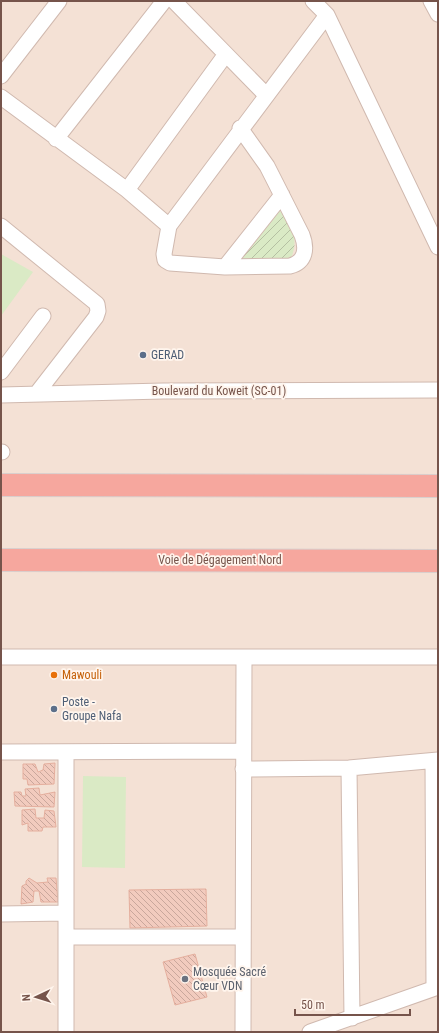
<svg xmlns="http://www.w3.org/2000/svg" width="439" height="1033" viewBox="0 0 439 1033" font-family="'Roboto Condensed',sans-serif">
	<defs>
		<pattern id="garden-furrows" width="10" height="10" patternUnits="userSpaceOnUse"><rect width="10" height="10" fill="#daeac5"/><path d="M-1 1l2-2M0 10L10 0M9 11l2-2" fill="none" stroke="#b5c0a2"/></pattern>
		<pattern id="building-back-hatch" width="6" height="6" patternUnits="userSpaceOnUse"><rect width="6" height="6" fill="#f2cbbe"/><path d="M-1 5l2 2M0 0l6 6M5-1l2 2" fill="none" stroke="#c9a79c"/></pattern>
	</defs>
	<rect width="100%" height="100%" fill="#fcf1e7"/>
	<path fill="#f4e1d5" d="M1 1H438V1032H1Z"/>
	<path fill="url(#garden-furrows)" d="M280 211C293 224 299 241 291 258L277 262 242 261 241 257 275 212Z"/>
	<path fill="#daeac5" d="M1 254 33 272 1 316Z
		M83 776 126 777 125 868 82 867Z"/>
	<path fill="url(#building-back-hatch)" stroke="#e5af9e" d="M55 763 54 784 28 785 27 779H23V764H35L38 772 43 770 44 764Z
		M39 788 40 795 55 792 54 807 15 806 14 792H21L22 796H26L25 789Z
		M35 809 36 818H44L45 810 54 811 56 827H43L42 831H28V823L22 825V810Z
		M29 878 37 883 48 882 47 878H56L58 902H41L39 891H34L33 902 21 904 22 886 26 884V881Z
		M206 889 207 926 130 928 129 890Z
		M195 954 207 997 175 1005 163 962Z"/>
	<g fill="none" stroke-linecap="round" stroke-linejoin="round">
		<g stroke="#d0b9af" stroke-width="17">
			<path id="minor" d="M174 1 266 95
				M313 1 327 15 438 247
				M431 1 438 14
				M1 76 59 1
				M1 97 127 190 169 226
				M240 128 267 166 302 235C307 248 306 262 290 266L225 267 170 263 165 260 164 254 169 226 327 15
				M56 139 164 1
				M127 190 226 54
				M1 226 97 304 98 311 96 317 37 393
				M225 267 282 195
				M1 372 43 316
				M1 395 163 391 438 390
				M1 452H2
				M1 657H438
				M1 752 243 751
				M433 761 434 988
				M349 768 352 1018
				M243 769 349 768 438 760
				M1 914 65 913
				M66 937H243
				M66 1032V752
				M243 1032 244 658
				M310 1032 438 987"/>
		</g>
		<g stroke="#d9cfcd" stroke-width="24">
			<path id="highway" d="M1 485 438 486
				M1 560 438 561"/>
		</g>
		<use href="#minor" stroke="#fff" stroke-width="15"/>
		<use href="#highway" stroke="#f6a79e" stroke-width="22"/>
	</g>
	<g fill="#5c6f8a" stroke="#fff5ed" stroke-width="1.5">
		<circle cx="143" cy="355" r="4"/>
		<circle cx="54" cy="709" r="4"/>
	</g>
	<circle fill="#e8710a" stroke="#fff5ed" stroke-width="1.5" cx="54" cy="675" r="4"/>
	<circle fill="#6b7280" stroke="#fff5ed" stroke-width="1.5" cx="185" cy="979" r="4"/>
	<g text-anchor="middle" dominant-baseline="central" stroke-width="3.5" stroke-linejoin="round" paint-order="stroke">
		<g font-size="12" fill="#4e5e75" stroke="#fff5ed" text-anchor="start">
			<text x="151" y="355">GERAD</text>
			<text x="62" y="702">Poste -<tspan x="62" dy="14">Groupe Nafa</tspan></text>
		</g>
		<g font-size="12" fill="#76544b" stroke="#fff5ed">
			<text x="219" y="391">Boulevard du Koweit (SC-01)</text>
			<text x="220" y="560">Voie de Dégagement Nord</text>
		</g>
		<g font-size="12" fill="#c56008" stroke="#fff5ed" text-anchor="start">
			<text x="62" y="675">Mawouli</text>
		</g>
		<g font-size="12" fill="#5b616d" stroke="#fff5ed" text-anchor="start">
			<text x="193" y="972">Mosquée Sacré<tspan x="193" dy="14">Cœur VDN</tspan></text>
		</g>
	</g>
	<rect width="439" height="1033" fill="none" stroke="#76544b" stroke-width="4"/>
	<g transform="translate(36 997) rotate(266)" stroke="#fff5ed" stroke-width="3" paint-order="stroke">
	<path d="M0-3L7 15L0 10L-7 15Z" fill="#76544b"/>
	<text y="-6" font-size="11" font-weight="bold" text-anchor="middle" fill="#76544b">N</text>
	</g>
	<path d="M295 1009v6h115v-6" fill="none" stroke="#76544b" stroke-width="2"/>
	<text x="301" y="1009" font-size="12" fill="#76544b" stroke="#fff5ed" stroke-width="3" paint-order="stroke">50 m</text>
</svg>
